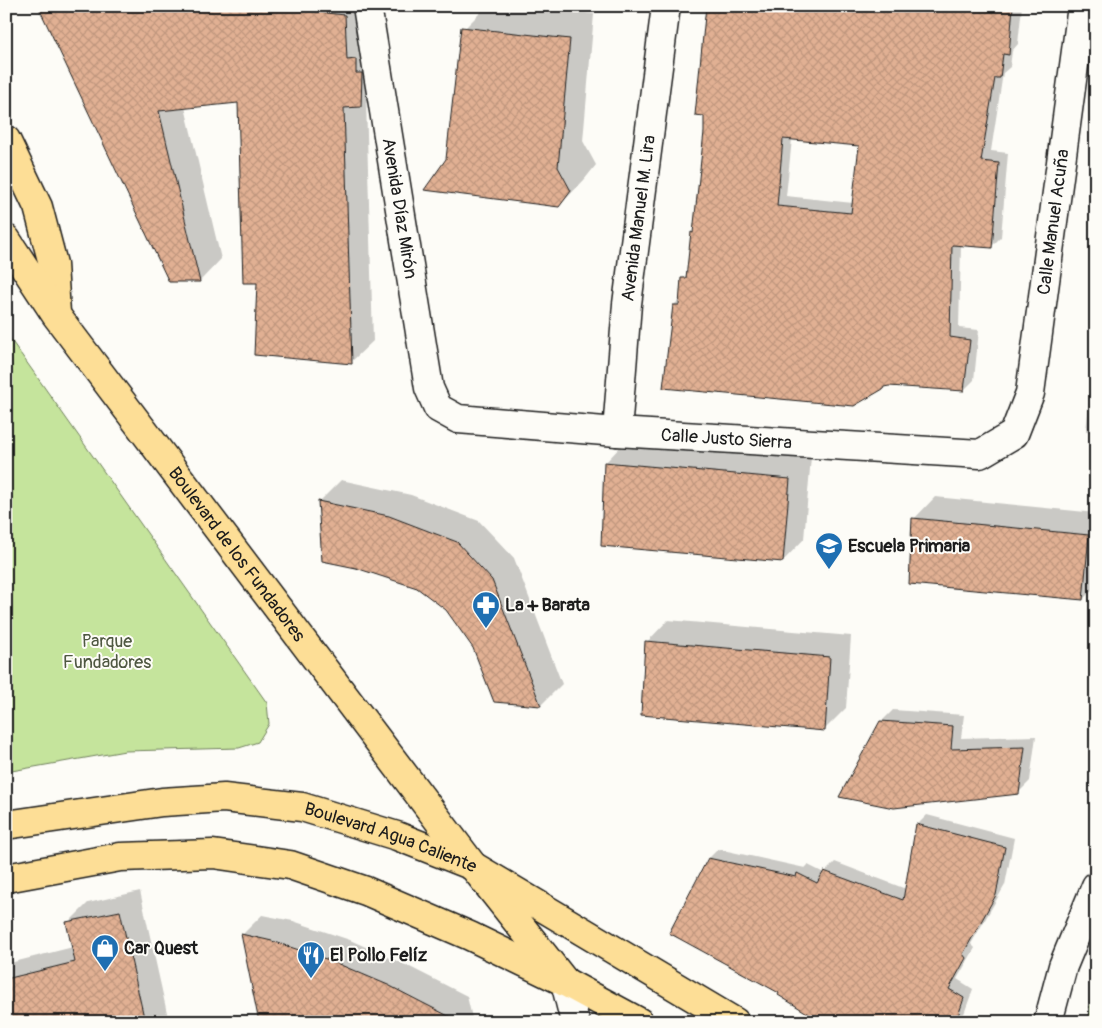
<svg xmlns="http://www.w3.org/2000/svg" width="1102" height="1028" viewBox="0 0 1102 1028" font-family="Pangolin,sans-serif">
	<defs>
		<pattern id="building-cross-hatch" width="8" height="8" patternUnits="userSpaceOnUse" patternTransform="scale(1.25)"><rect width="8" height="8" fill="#e1b093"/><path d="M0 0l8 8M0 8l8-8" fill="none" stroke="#c0977e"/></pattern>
	</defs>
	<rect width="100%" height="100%" fill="#fdfcf7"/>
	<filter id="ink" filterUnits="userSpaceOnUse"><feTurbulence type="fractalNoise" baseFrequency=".02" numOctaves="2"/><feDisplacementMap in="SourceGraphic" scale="10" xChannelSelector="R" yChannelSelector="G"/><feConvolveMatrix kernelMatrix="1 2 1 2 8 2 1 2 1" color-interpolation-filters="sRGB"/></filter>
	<g filter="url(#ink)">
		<path fill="#c5e49c" stroke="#70805c" d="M6 333 267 703 269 724 258 742 239 748 125 751 6 772Z
			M1096 956V1022H1089L1092 963Z"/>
		<path fill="#0003" fill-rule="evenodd" d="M40 6H370L382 84 366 100 373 341 351 362 258 281 239 102 185 107 221 259 200 281Z
			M487 6H525L594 14 583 141 596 165 584 180 559 206 465 28Z
			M707 6H1022L1018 44 1012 51 1010 67 1003 73 991 151 1008 153 1001 237 991 247 961 245 959 328 979 330 974 380 964 390 674 305 681 298 683 278 688 273 692 233 694 231 705 133ZM792 139 861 144 853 203 786 196Z
			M1096 337V432L1086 431Z
			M626 441 811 457 804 539 783 561 605 463Z
			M341 480 411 495 479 521 514 558 562 684 541 705 495 701 474 647 447 610 319 502Z
			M935 497 1096 513V586L1083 599 914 519Z
			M668 620 851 636 846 708 824 730 647 642Z
			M893 710 964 715 961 738 1036 736 1030 781 1018 793 881 722Z
			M927 815 1014 838 1005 885 971 944 975 948 957 979 973 989 961 1022H857L709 858 718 849 805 868 808 865 824 873 835 862 906 889 917 825Z
			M140 891 169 1022H6V964L73 947 68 923 88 903Z
			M262 915 293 921 350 940 408 966 467 996 473 1022H260L242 935Z"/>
		<path fill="url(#building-cross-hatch)" stroke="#1c1c1c" fill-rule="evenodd" d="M38 6H263L345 15 347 60 356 59V73H362L361 107 344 108 352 364 254 355 257 283H243L238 103 159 111 200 282H169Z
			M706 6H1013L1009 55 1003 54 1000 78H995L981 161 999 163 992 248 952 245 950 337 970 340 964 391 889 386 884 387 883 389 854 406 663 388 673 305H679L681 278H686L691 232 693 233 704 132V116L695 115ZM783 139 859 146 851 213 777 206Z
			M461 27 570 39 558 167 571 191 559 207 424 190 446 159Z
			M604 462 790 479 783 562 601 546Z
			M318 501 389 516 457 542 492 580 541 706 494 702 473 648 446 610 417 588 356 568 322 561Z
			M912 518 1089 535 1083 600 909 584Z
			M645 641 830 657 825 731 641 715Z
			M880 721 953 726 951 749 1025 747 1019 794 894 808 839 797Z
			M916 824 1005 847 996 895 963 954 966 958 949 989 964 998 956 1022H822L778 995 779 993 669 933 708 858 796 877 797 873 817 883 824 871 903 900Z
			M120 911 145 1022H6V979L75 962 66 922Z
			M241 934 272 941 329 960 388 985 460 1022H259Z"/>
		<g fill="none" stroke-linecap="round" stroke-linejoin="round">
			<g stroke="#1c1c1c" stroke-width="31">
				<g id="street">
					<path id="s1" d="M367 6 429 388 438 408 458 419 617 432 980 454 1014 434 1030 393 1082 6"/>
					<path id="s2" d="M617 432 627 304 666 6"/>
				</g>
			</g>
			<g stroke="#1c1c1c" stroke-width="31">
				<path id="secondary" d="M565 982 575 1022
					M1048 1022 1063 966 1096 886"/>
			</g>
			<g stroke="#1c1c1c" stroke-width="31">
				<g id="primary">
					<path d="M6 140 38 207 53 264 56 313"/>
					<path id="s3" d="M6 239 56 315 473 866 565 982"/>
					<path id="s4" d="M6 825 162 802 224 798 302 807 397 836 473 866 735 1022"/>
					<path d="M6 878 120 857 213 854 290 865 366 891 470 936 565 982 639 1022"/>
				</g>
			</g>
			<use href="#street" stroke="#fdfcf7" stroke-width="28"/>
			<use href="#secondary" stroke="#fdfcf7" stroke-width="28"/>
			<use href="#primary" stroke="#fdde96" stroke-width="28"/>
		</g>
	</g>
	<defs>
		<g id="school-pin" transform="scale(1.4375)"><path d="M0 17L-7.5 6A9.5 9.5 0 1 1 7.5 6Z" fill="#1f6fb2" stroke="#fdfcf7"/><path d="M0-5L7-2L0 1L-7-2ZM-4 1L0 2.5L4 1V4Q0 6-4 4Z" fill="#fff"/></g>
		<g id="pharmacy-pin" transform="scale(1.4375)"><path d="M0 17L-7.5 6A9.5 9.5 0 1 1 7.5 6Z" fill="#1f6fb2" stroke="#fdfcf7"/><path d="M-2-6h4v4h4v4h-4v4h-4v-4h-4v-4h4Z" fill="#fff"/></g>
		<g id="shop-pin" transform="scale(1.4375)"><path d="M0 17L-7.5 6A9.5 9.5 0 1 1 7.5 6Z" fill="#1f6fb2" stroke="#fdfcf7"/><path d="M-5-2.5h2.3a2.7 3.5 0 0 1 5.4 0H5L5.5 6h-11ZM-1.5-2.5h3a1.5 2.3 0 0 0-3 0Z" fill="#fff"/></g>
		<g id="restaurant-pin" transform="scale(1.4375)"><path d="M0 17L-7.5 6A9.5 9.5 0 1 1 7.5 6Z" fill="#1f6fb2" stroke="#fdfcf7"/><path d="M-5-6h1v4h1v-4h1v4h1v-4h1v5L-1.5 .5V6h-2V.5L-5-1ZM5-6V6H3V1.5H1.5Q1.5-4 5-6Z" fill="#fff"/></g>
	</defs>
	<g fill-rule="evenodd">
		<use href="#school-pin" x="829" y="546"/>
		<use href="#pharmacy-pin" x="486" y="605"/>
		<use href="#shop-pin" x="105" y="948"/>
		<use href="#restaurant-pin" x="311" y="955"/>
	</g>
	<g text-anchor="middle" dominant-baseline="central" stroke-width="4" stroke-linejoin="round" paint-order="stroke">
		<g font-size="18" fill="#1c1c1c" stroke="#fdfcf7">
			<text stroke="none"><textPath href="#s1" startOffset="205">Avenida Díaz Mirón</textPath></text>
			<text stroke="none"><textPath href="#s2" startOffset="215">Avenida Manuel M. Lira</textPath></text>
			<text stroke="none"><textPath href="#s1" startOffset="1211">Calle Manuel Acuña</textPath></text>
			<text stroke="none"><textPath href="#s1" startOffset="701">Calle Justo Sierra</textPath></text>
			<text stroke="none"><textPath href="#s3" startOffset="391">Boulevard de los Fundadores</textPath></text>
			<text stroke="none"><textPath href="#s4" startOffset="392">Boulevard Agua Caliente</textPath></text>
		</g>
		<g font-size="18" font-weight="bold" fill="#1c1c1c" stroke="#fdfcf7" text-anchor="start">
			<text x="848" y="546">Escuela Primaria</text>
			<text x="505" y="605">La + Barata</text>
			<text x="124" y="948">Car Quest</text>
			<text x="330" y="955">El Pollo Felíz</text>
		</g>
		<g font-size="18" fill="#4f5842" stroke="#fdfcf7">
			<text x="107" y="641">Parque<tspan x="107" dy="21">Fundadores</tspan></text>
		</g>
	</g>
	<rect width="1102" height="1028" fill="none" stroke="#fdfcf7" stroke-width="25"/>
	<rect x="12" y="12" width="1077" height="1003" fill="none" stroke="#1c1c1c" stroke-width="2" filter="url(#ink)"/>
</svg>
